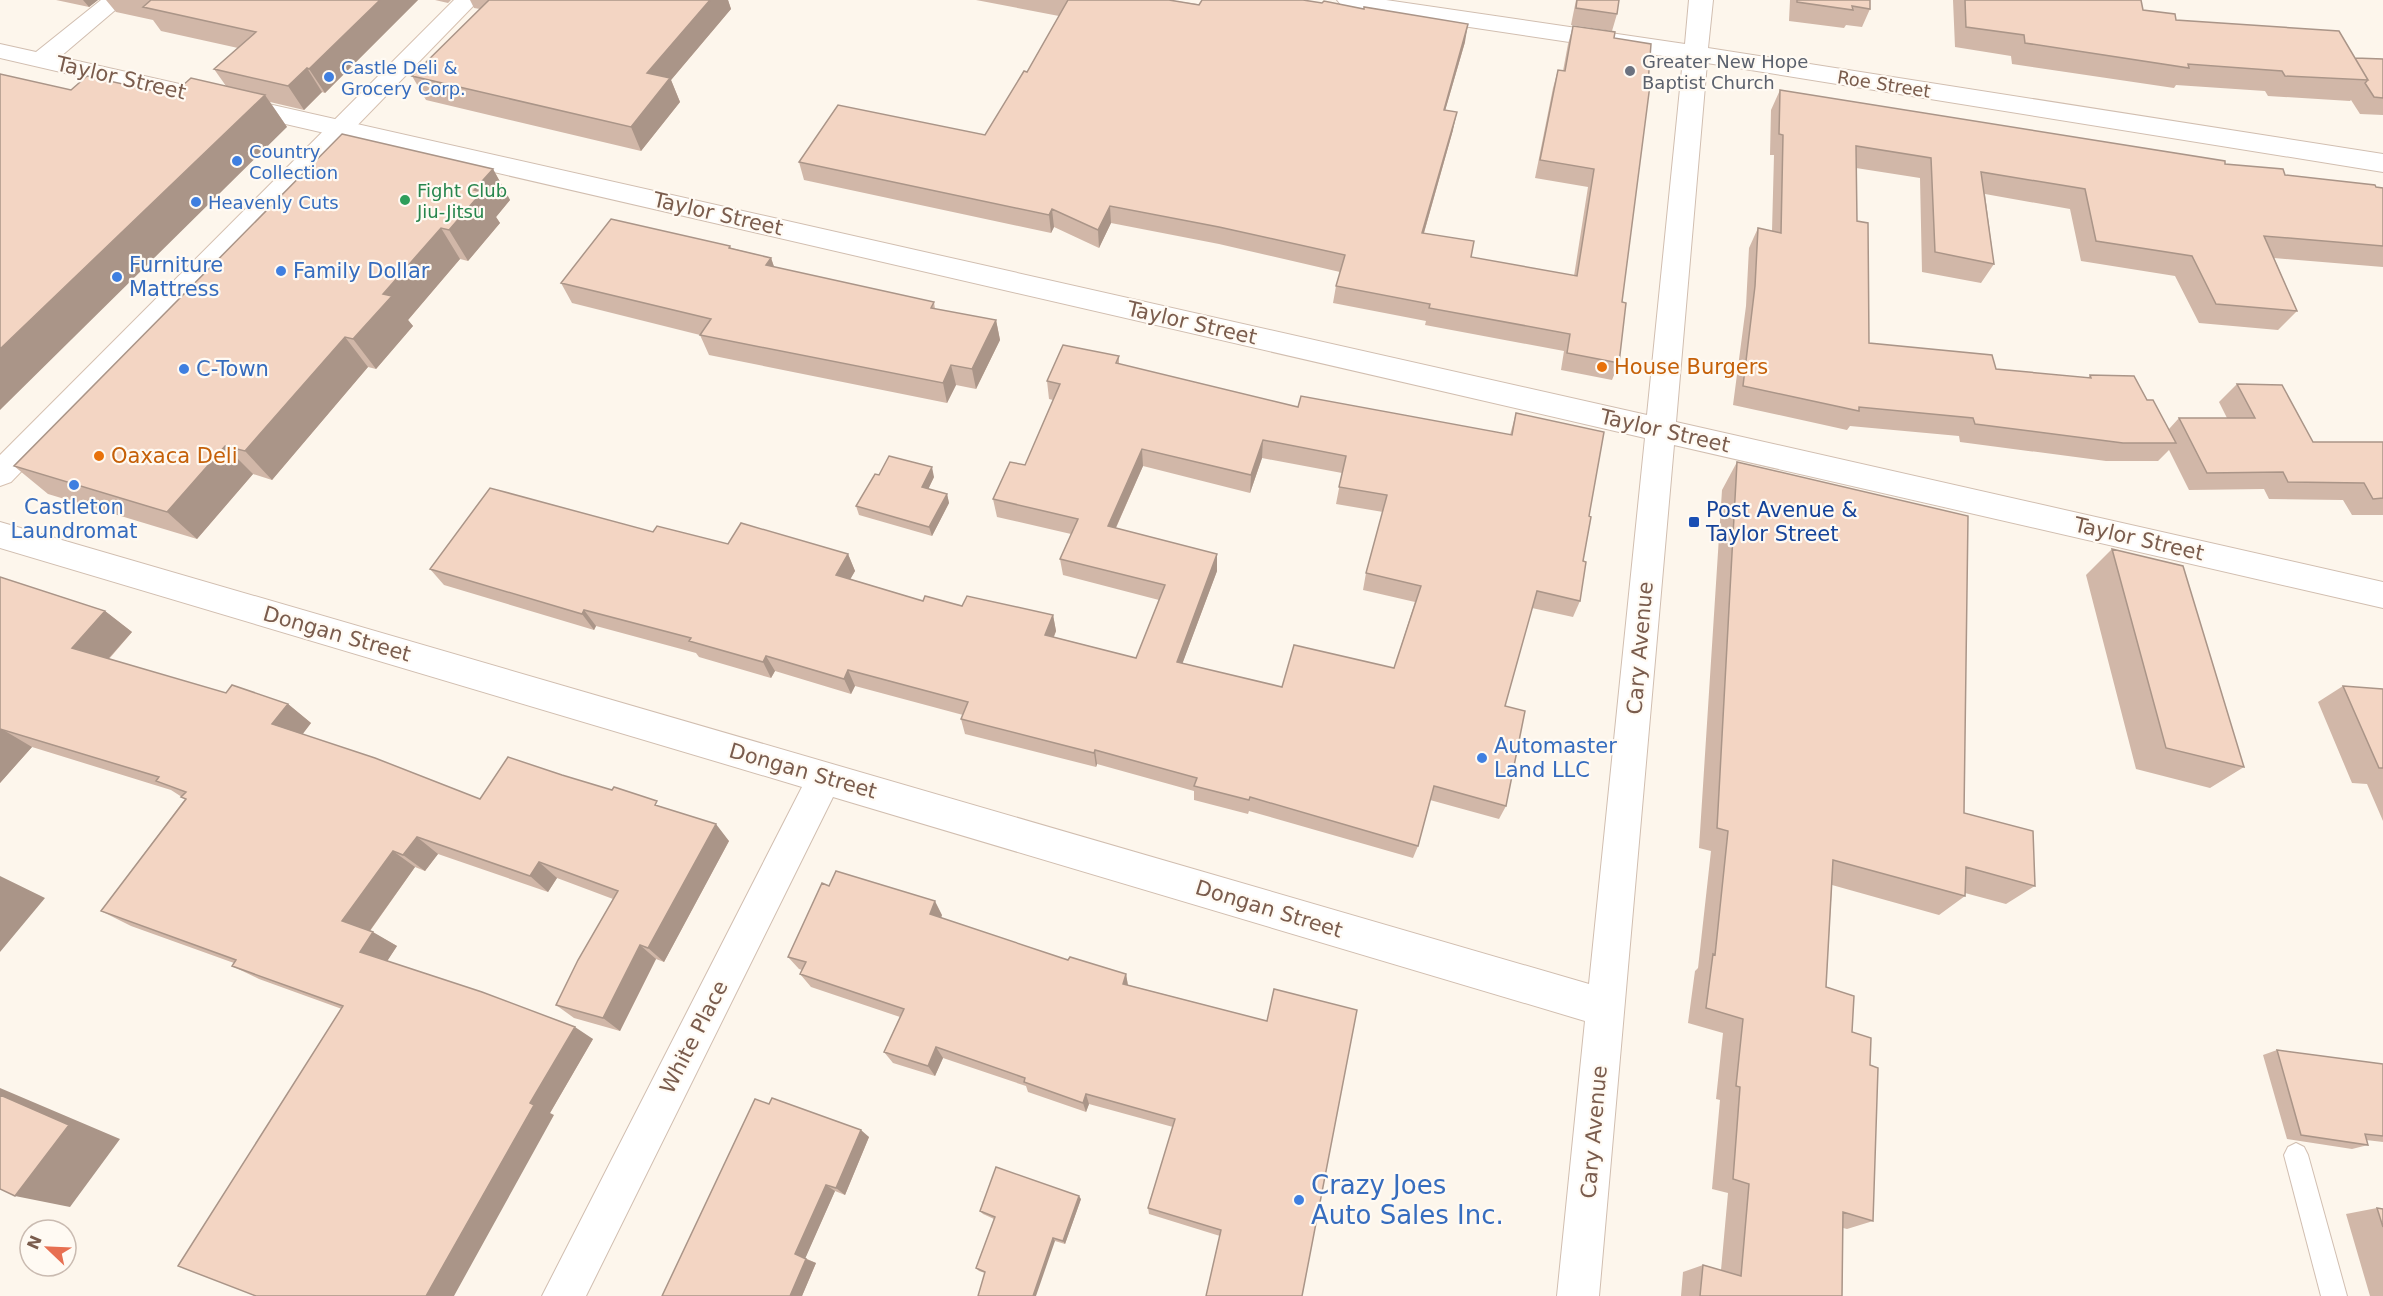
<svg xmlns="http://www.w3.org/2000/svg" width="2383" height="1296" viewBox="0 0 2383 1296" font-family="'DejaVu Sans',sans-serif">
	<rect width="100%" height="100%" fill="#fdf6ec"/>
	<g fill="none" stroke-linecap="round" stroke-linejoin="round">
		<g stroke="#d1beb0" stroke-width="2">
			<path id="lane" d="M2296 1143 2304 1147 2308 1155 2347 1296H2321L2284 1155 2288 1147Z"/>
		</g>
		<g stroke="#d1beb0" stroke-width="2">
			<path id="street" d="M101 0H127L60 57 1647 415 1683 59 1396 16 1341 5 1337 0H1386L1685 44 1689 0H1713L1708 48 2383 154V172L1707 63 1676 422 2383 582V608L1674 445 1599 1296H1557L1585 1021 833 797 586 1296H542L802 787 0 548V522L1589 984 1645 438 0 58V44L36 52Z"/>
		</g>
		<g stroke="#d6c0b0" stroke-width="2">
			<path id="secondary" d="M454 0H479L11 482 0 486V455Z"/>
		</g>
		<use href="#lane" fill="#fff" fill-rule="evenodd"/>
		<use href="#street" fill="#fff" fill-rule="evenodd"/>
		<use href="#secondary" fill="#fff" fill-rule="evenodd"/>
	</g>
	<path fill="#d1b7a8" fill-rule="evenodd" d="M56 0H98L89 7Z
		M106 0H418L325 93 322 92 304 110 270 102 287 127 71 90 172 95 226 86 214 69 238 48 161 31 153 20 116 12Z
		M435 0H451L448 3Z
		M470 0H728L731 9 671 80 680 102 641 151 426 100 412 76 480 9 474 8Z
		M976 0H1169L1465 42 1445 111 1453 130 1424 233 1471 257 1574 276 1588 187 1535 178 1553 88 1558 70 1563 71 1568 44 1573 26 1614 38 1622 302 1619 363 1612 380 1561 370 1564 351 1425 325 1426 321 1333 303 1336 286 1340 272 1219 244 1111 223 1099 248 1054 227 1051 233 804 180 799 162 985 135 1027 72 1059 16Z
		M1576 0H1619L1617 14 1612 31 1571 25Z
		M1790 0H1870V9L1862 27 1846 25 1844 28 1789 21Z
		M1953 0H2141L2143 10 2176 20 2355 58 2383 59V115L2360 114 2351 100 2350 101 2268 96 2265 91 2176 85 2174 88 2012 64 2011 56 1955 47Z
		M1780 90 2285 175 2383 188V267L2274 258 2297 311 2278 330 2199 323 2175 276 2081 261 2070 209 1985 194 1994 264 1981 283 1922 272 1920 178 1856 168 1857 221 1869 343 1996 369 2088 378 2090 375 2169 429 2179 418H2227L2219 402 2237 384 2313 442H2383V515H2352L2343 500 2269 499 2264 489 2189 490 2169 450 2158 461H2106L1960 442 1959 436 1850 426 1847 430 1733 405 1746 306 1749 248 1758 228 1772 231 1774 155H1770L1771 110Z
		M493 169 510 200 496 217 500 223 468 261 460 259 408 320 413 326 376 369 368 367 272 480 253 474 197 539 48 494 14 466Z
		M730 246 731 248 771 258 774 267 934 302 935 309 996 320 1000 340 976 389 956 385 947 403 709 355 700 335 572 303 561 283Z
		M1119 356V364L1298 407 1510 435 1516 413 1589 516 1583 561 1580 601 1573 617 1532 608 1505 706 1506 806 1499 819 1430 800 1418 846 1413 858 1249 811 1248 814 1194 800V791L1097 764 1096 767 965 734 961 719 963 715 855 686 851 694 775 671 771 678 699 657 696 653 596 626 594 630 444 585 430 569 653 532 728 544 848 554 855 571 850 579 923 601 1053 615 1056 631 1054 637 1136 658 1159 600 1063 575 1060 559 1071 534 997 517 993 499 1025 465 1053 400 1049 399 1047 381ZM1262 458 1342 473 1336 504 1383 512 1366 573 1363 590 1415 602 1394 668 1282 687 1182 664 1217 571V554L1116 528 1143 466 1250 493Z
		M1737 462 1964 813 2035 886 2006 904 1965 893V896L1939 915 1832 885 1826 987 1852 1032 1870 1065 1873 1221 1847 1229 1843 1228 1842 1296H1681L1683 1272 1703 1265 1721 1270 1728 1193 1712 1189 1720 1100 1716 1099 1723 1033 1688 1023 1695 971 1698 968 1711 851 1699 848 1722 490Z
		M879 475 934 477 928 489 947 494 949 503 932 536 859 515 856 506Z
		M2112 549 2244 767 2210 788 2136 769 2086 575Z
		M0 577 105 611 132 632 109 659 226 693 288 704 311 723 302 734 480 799 562 775 662 807 729 841 664 962 656 959 620 1031 574 1018 556 1005 613 899 557 878 548 892 438 854 425 871 415 867 370 931 397 946 387 961 593 1039 550 1113 554 1115 342 1009 259 979 232 966 234 963 131 926 101 911 185 799 171 790 32 747 0 783Z
		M2343 686 2383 689V821L2367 784 2352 783 2318 702Z
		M942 915 941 918 1068 960 1126 974 1128 985 1267 1021 1220 1236 1149 1214 1148 1208 1173 1127 1089 1104 1086 1112 1028 1092 1026 1086 943 1058 935 1076 893 1063 884 1052 900 1017 811 987 800 974 802 970 799 969 788 957Z
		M2277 1050 2383 1064V1142L2366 1140 2368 1145 2352 1149 2287 1139 2263 1055Z
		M769 1104 869 1137 845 1195 835 1191 805 1258 816 1263 802 1296H662Z
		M1081 1199 1065 1244 1055 1241 985 1273 979 1271 976 1268 994 1219 983 1214 980 1211Z
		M2377 1208 2383 1209V1296H2370L2346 1214Z"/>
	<path fill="#aa9588" d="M83 0H98L89 7Z
		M380 0H418L325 93 309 69Z
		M705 0H728L731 9 671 80 680 102 641 151 631 127 647 73Z
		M1468 24 1465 42 1440 128 1444 110Z
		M307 68 322 92 304 110 288 86Z
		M265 95 287 127 0 410V349Z
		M1457 112 1453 130 1419 250 1422 233Z
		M493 169 510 200 496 217 500 223 468 261 449 230 474 190Z
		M1110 206 1111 223 1099 248 1098 230Z
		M1052 209 1054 227 1051 233 1049 215Z
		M441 228 460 259 408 320 413 326 376 369 353 339 383 294Z
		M771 258 778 278 766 265Z
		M996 320 1000 340 976 389 972 369Z
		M345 337 368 367 272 480 245 451Z
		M951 365 956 385 947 403 943 383Z
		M1263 440 1262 458 1250 493 1251 475Z
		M225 446 253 474 197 539 167 512Z
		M1142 449 1143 466 1109 543 1108 526Z
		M932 467 934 477 925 496 922 487Z
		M947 494 949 503 932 536 929 527Z
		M848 554 855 571 843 592 836 575Z
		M1217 554V571L1177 678V662Z
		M584 610 596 626 594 630 582 614Z
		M105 611 132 632 100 668 72 648Z
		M1053 615 1056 631 1048 650 1045 635Z
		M766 656 775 671 771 678 763 662Z
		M848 670 855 686 851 694 844 679Z
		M288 704 311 723 296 743 272 724Z
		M0 728 32 747 0 783Z
		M1095 750 1097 764 1096 767 1094 753Z
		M716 824 729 841 664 962 648 948Z
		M417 837 438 854 425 871 403 855Z
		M393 851 415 867 366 936 342 921Z
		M539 862 557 878 548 892 530 876Z
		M0 876 45 898 0 952Z
		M935 901 942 915 937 928 930 914Z
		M373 932 397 946 384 966 360 952Z
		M640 945 656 959 620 1031 603 1018Z
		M1126 974 1128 986 1123 984Z
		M575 1027 593 1039 550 1113 554 1115 454 1296H426L530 1103Z
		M936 1047 943 1058 935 1076 928 1066Z
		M0 1088 120 1139 70 1207 15 1196 0 1095Z
		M1086 1094 1089 1104 1086 1112 1083 1103Z
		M861 1130 869 1137 845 1195 836 1188Z
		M826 1185 835 1191 805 1259 795 1254Z
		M1079 1196 1081 1199 1065 1244 1063 1241Z
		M1053 1238 1055 1241 1036 1296H1033Z
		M806 1259 816 1263 802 1296H790Z"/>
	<path fill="#f3d5c3" stroke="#aa9588" stroke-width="1.5" fill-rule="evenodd" d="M151 0H380L309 69 307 68 288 86 214 69 256 32 143 7Z
		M489 0H710L647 73 670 78 631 127 412 76Z
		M1068 0H1169L1199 5 1202 0H1303L1322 3 1324 1 1364 9V7L1468 24 1444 110 1457 112 1422 233 1474 241 1471 257 1577 276 1594 169 1540 160 1558 70 1565 71 1573 26 1615 32 1614 38 1651 44 1648 84 1650 85 1622 302 1626 303 1619 363 1567 353 1570 334 1429 308 1430 304 1336 286 1345 255 1219 227 1110 206 1098 230 1052 209 1049 215 799 162 838 105 985 135 1024 71 1027 72Z
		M1577 0H1619L1617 14 1576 8Z
		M1797 0H1870V9L1852 6 1853 10 1797 2Z
		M1965 0H2141L2143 10 2175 14 2176 20 2339 31 2368 80 2285 76 2282 71 2188 64 2189 68 2025 43 2024 35 1966 27Z
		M2355 58 2383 59V98L2374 97 2365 83 2368 80Z
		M0 74 71 90 87 76 172 95 191 78 265 95 0 349Z
		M1780 90 2225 161V164L2283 169 2285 175 2375 185 2376 187 2383 188V246L2264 236 2297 311 2216 304 2192 256 2096 241 2085 189 1981 172 1994 264 1935 252 1931 158 1856 146 1857 221 1868 223 1869 343 1992 355 1996 369 2091 378 2090 375 2134 376 2147 400H2153L2176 443H2123L1975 424 1973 418 1859 407V411L1743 386 1755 286 1758 228 1781 233 1783 135 1779 134Z
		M342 134 493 169 474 190 482 192 449 230 441 228 383 294 392 296 353 339 345 337 245 451 225 446 167 512 14 466Z
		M611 219 730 246 729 248 771 258 766 265 934 302 931 308 996 320 972 369 951 365 943 383 700 335 711 319 561 283Z
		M1063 345 1119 356 1116 363 1298 407 1301 396 1512 435 1516 413 1604 432 1589 516 1591 517 1583 561 1586 562 1580 601 1537 591 1505 706 1525 711 1506 806 1434 786 1418 846 1250 797 1249 800 1194 786 1197 778 1095 750 1094 753 961 719 968 702 848 670 844 679 766 656 763 662 689 641 691 638 584 610 582 614 430 569 490 488 653 532 657 526 728 544 741 523 848 554 836 575 923 601 925 596 962 606 967 596 1053 615 1045 635 1136 658 1165 585 1060 559 1078 519 993 499 1010 462 1025 465 1060 384 1047 381ZM1263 440 1346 456 1339 487 1387 495 1366 573 1421 586 1394 668 1294 645 1282 687 1177 662 1217 554 1108 526 1142 449 1251 475Z
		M2237 384 2282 385 2313 442H2383V498L2373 499 2364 483 2288 482 2283 472 2207 473 2179 418H2255Z
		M889 456 932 467 922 487 947 494 929 527 856 506 875 474 879 475Z
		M1737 462 1968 516 1964 813 2033 831 2035 886 1966 867 1965 896 1833 860 1826 987 1854 996 1852 1032 1871 1038 1870 1065 1878 1068 1873 1221 1843 1212 1842 1296H1700L1703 1265 1741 1276 1749 1184 1733 1179 1740 1087 1736 1086 1743 1019 1706 1008 1713 954 1715 955 1728 831 1717 828Z
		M2112 549 2183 566 2244 767 2166 748Z
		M0 577 105 611 72 648 226 693 232 685 288 704 272 724 375 758 480 799 508 757 562 775 612 790 614 787 657 801 655 805 716 824 648 948 640 945 603 1018 556 1005 578 960 618 891 539 862 530 876 417 837 403 855 393 851 342 921 373 932 360 952 482 992 575 1027 530 1103 534 1105 426 1296H256L178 1266 343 1006 232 966 236 960 101 911 186 799 181 797 186 792 156 781 159 777 0 729Z
		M2343 686 2383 689V768H2379Z
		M836 871 935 901 930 914 1068 960 1070 957 1126 974 1123 984 1267 1021 1274 989 1357 1010 1302 1296H1206L1221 1230 1148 1208 1175 1119 1086 1094 1083 1103 1024 1082 1025 1078 936 1047 928 1066 884 1052 904 1009 800 974 806 962 788 957 822 883 829 886Z
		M2277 1050 2383 1064V1136L2365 1134 2368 1145 2301 1135Z
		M0 1095 69 1125 15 1196 0 1189Z
		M772 1098 861 1130 836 1188 826 1185 795 1254 806 1259 790 1296H662L755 1099 769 1104Z
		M996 1167 1079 1196 1063 1241 1053 1238 1033 1296H978L985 1272 976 1268 995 1217 980 1211Z
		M2377 1208 2383 1209V1227Z"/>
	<circle fill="#6b7280" stroke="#fffaf3" stroke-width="2" cx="1630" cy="71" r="6"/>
	<g fill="#3f7fe0" stroke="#fffaf3" stroke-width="2">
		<circle cx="329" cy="77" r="6"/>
		<circle cx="237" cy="161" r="6"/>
		<circle cx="196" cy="202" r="6"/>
		<circle cx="281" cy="271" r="6"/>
		<circle cx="117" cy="277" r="6"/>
		<circle cx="184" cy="369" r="6"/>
		<circle cx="74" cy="485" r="6"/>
		<circle cx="1482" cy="758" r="6"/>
		<circle cx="1299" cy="1200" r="6"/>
	</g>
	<circle fill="#2e9e5b" stroke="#fffaf3" stroke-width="2" cx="405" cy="200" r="6"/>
	<g fill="#e8710a" stroke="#fffaf3" stroke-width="2">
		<circle cx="1602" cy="367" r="6"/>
		<circle cx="99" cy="456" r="6"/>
	</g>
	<rect fill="#1a4fb4" stroke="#fffaf3" stroke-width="2" x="1688" y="516" width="12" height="12" rx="3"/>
	<g text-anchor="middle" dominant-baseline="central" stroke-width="4.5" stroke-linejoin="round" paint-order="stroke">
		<g font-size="18" fill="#5b616d" stroke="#fffaf3" text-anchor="start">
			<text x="1642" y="61">Greater New Hope<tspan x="1642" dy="21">Baptist Church</tspan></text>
		</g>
		<g font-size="18" fill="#366cbe" stroke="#fffaf3" text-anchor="start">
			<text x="341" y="67">Castle Deli &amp;<tspan x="341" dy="21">Grocery Corp.</tspan></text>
			<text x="249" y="151">Country<tspan x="249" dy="21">Collection</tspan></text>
			<text x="208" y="202">Heavenly Cuts</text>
		</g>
		<g font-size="18" fill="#7a5c4d" stroke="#fffaf3">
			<text transform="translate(1884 84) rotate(9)">Roe Street</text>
		</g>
		<g font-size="18" fill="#27864d" stroke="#fffaf3" text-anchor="start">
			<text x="417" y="190">Fight Club<tspan x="417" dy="21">Jiu-Jitsu</tspan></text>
		</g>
		<g font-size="21" fill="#7a5c4d" stroke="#fffaf3">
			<text transform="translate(121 78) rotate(13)">Taylor Street</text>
			<text transform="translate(718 214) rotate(13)">Taylor Street</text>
			<text transform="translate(1192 323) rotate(13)">Taylor Street</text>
			<text transform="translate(1665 431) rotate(13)">Taylor Street</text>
			<text transform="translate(2139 539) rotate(13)">Taylor Street</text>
			<text transform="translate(337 634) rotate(16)">Dongan Street</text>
			<text transform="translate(1640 648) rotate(-85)">Cary Avenue</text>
			<text transform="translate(803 771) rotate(16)">Dongan Street</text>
			<text transform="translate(1269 909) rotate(17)">Dongan Street</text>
			<text transform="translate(694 1037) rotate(-63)">White Place</text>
			<text transform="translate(1594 1132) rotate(-85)">Cary Avenue</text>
		</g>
		<g font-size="21" fill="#366cbe" stroke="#fffaf3" text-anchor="start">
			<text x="129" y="265">Furniture<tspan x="129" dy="24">Mattress</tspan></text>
			<text x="293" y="271">Family Dollar</text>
			<text x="196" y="369">C-Town</text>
			<text x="74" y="507" text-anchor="middle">Castleton<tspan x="74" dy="24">Laundromat</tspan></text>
			<text x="1494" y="746">Automaster<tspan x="1494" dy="24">Land LLC</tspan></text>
		</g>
		<g font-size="21" fill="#c56008" stroke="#fffaf3" text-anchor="start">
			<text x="1614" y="367">House Burgers</text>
			<text x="111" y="456">Oaxaca Deli</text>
		</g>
		<g font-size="21" fill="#164399" stroke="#fffaf3" text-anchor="start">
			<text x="1706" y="510">Post Avenue &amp;<tspan x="1706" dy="24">Taylor Street</tspan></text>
		</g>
		<g font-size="26" fill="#366cbe" stroke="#fffaf3" text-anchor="start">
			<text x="1311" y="1185">Crazy Joes<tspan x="1311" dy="30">Auto Sales Inc.</tspan></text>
		</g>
	</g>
	<g transform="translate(48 1248) rotate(293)"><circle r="28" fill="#fffaf3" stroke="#cabbb1" stroke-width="1.5"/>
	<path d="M0-4.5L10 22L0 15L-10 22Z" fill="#e76f51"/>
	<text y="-9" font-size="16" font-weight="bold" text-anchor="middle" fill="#7a5c4d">N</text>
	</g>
</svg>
